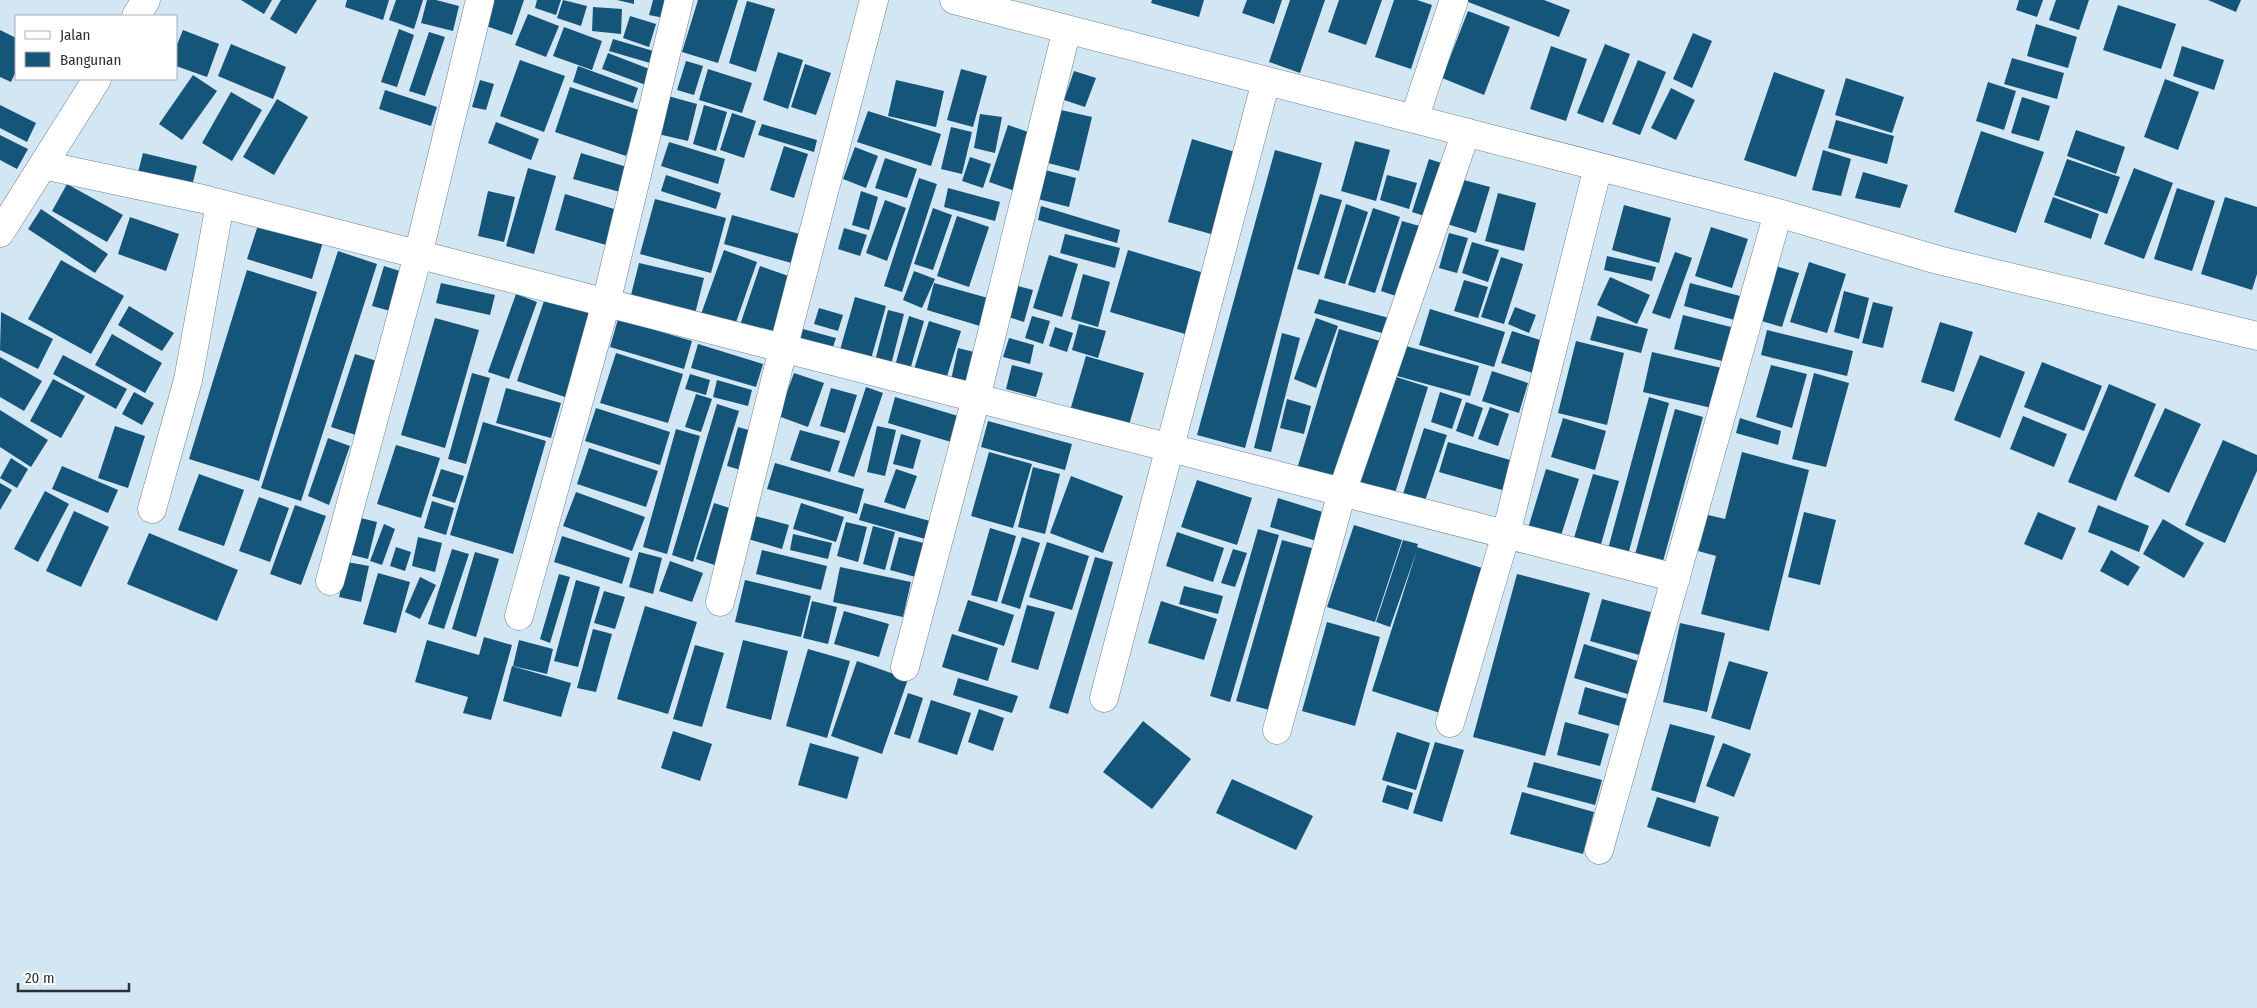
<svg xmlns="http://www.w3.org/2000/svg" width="2257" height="1008" viewBox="0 0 2257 1008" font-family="'Fira Sans Condensed',sans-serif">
	<rect width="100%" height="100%" fill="#d2e6f4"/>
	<path fill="#16557a" d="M241 0H272L264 14Z
		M281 0H317L296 34 270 19Z
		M347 0H389L383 20 345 7Z
		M396 0H423L414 29 389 20Z
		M427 0H436L459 6 453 31 421 23Z
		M491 0H524L512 35 483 25Z
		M537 0H561L556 15 535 8Z
		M563 0 587 6 581 26 557 18Z
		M617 0H634V4Z
		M653 0H668L664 18 649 15Z
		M698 0H738L718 63 682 52Z
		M1152 0H1204L1199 17 1151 3Z
		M1247 0H1282L1274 24 1242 13Z
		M1290 0H1325L1300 73 1269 62Z
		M1339 0H1382L1366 45 1328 32Z
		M1394 0H1417L1432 5 1411 69 1375 57Z
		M1463 0H1544L1570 10 1559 37Z
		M2019 0H2043L2037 17 2016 10Z
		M2056 0H2089L2079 30 2049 20Z
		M2208 0H2241L2236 12Z
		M747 1 775 9 756 72 729 63Z
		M2118 5 2176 24 2161 69 2103 50Z
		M593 7 622 9 621 34 592 31Z
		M1468 11 1510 27 1484 95 1442 78Z
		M528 14 559 26 546 57 515 45Z
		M630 16 656 24 649 47 623 38Z
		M2036 24 2077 37 2068 68 2027 56Z
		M564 27 602 41 592 70 553 56Z
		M399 29 414 35 397 87 381 82Z
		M0 30 16 38V71L11 82 0 77Z
		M183 30 219 44 207 77 176 66V47Z
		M429 32 445 37 425 96 409 91Z
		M1693 33 1712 41 1692 88 1673 79Z
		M613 39 660 53 657 65 609 51Z
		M231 44 286 67 273 99 218 76Z
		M1605 44 1630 54 1603 123 1577 113Z
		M1551 46 1587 59 1566 121 1530 109Z
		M2182 46 2224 60 2214 90 2173 76Z
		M778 52 803 60 788 109 763 100Z
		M608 53 652 70 646 85 602 69Z
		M2012 58 2064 73 2057 99 2004 84Z
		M520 60 565 76 544 132 500 116Z
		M1638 60 1666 72 1640 135 1612 124Z
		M686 61 703 66 694 95 677 90Z
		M805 64 831 73 816 115 791 107Z
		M578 66 638 88 633 103 573 82Z
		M708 69 752 83 742 113 699 100Z
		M961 69 987 76 973 127 947 120Z
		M1074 71 1096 78 1085 107 1064 100Z
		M1774 72 1825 90 1796 177 1744 160Z
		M193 75 217 91 182 140 159 124Z
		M1846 78 1904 97 1892 133 1835 115Z
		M2165 79 2199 92 2178 150 2144 137Z
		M480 80 494 84 486 110 472 107Z
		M896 80 944 91 936 127 888 116Z
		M1988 82 2016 91 2004 130 1976 121Z
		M570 87 642 111 626 156 555 132Z
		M1671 88 1695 100 1676 140 1651 128Z
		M385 90 437 107 431 126 379 109Z
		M231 92 262 110 232 161 202 143Z
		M668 96 697 104 688 141 658 134Z
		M2022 97 2050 106 2039 141 2011 133Z
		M277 99 308 117 274 175 243 157Z
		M0 105 36 123 27 142 0 128Z
		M704 105 727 112 716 151 693 144Z
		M1061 110 1092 117 1079 171 1048 163Z
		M868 111 941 134 931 166 857 142Z
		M732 113 756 121 744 158 720 150Z
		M980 114 1002 117 995 153 974 148Z
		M1836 120 1894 136 1887 164 1828 148Z
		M496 122 539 139 531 160 488 143Z
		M762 124 817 140 814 152 758 135Z
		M1008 125 1037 135 1018 192 989 182Z
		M951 127 972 132 962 174 941 169Z
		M2076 130 2125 147 2116 174 2067 156Z
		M1981 131 2044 152 2016 233 1954 212Z
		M0 135 28 149 17 169 0 160Z
		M1192 139 1235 152 1211 234 1168 222Z
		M1355 141 1390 150 1376 201 1341 191Z
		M669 142 725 159 718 184 661 166Z
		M784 146 808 154 794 198 770 190Z
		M855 147 878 156 866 188 843 179Z
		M1275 150 1322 163 1245 448 1197 435Z
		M1823 150 1851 159 1841 196 1812 190Z
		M143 153 197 166 191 190 137 176Z
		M581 153 627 167 620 192 573 179Z
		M970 157 991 164 983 188 962 181Z
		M885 158 917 169 907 198 875 188Z
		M1429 159 1451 166 1434 219 1412 212Z
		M2067 159 2120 177 2107 214 2054 195Z
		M528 168 556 176 534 254 506 246Z
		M2134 168 2173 183 2144 259 2104 244Z
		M1045 170 1076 178 1069 207 1038 199Z
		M1863 172 1908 185 1900 208 1855 198Z
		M666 175 721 193 716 209 661 191Z
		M1387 175 1417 183 1409 209 1380 200Z
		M919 178 937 184 902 292 884 286Z
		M1460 179 1490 187 1476 233 1447 224Z
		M67 184 123 215 107 242 52 211Z
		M948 188 1000 202 995 221 944 207Z
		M2177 188 2215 201 2192 271 2154 259Z
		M488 191 515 197 504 242 478 236Z
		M861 191 878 197 869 230 852 225Z
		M1498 193 1536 203 1524 251 1485 241Z
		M565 194 624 212 613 247 555 230Z
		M1320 194 1342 200 1319 275 1297 269Z
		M2053 197 2099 214 2091 239 2044 222Z
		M2225 197 2257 207V274L2252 290 2201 274Z
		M655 199 726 218 711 273 640 254Z
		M885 200 906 208 887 261 866 253Z
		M1346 204 1368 212 1345 284 1324 278Z
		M1624 205 1671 218 1659 263 1612 250Z
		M1041 206 1120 230 1117 243 1038 220Z
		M933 208 952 215 933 270 914 264Z
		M1373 208 1400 217 1375 293 1348 285Z
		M41 209 108 254 95 273 28 229Z
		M732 215 803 235 795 264 724 244Z
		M957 216 989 227 969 287 937 276Z
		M130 217 179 234 166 271 118 254Z
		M1402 221 1423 227 1402 298 1381 291Z
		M259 222 323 242 312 279 247 259Z
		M1711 227 1748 239 1732 288 1695 276Z
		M844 228 867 235 860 256 838 249Z
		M1449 233 1468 238 1457 273 1439 268Z
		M1065 234 1120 248 1115 268 1060 253Z
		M1472 242 1499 250 1488 282 1462 273Z
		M724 250 757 262 734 328 700 317Z
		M1128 250 1211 275 1192 336 1110 312Z
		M338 251 377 264 301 501 261 488Z
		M1675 252 1692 258 1670 319 1652 313Z
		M1049 255 1078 264 1062 317 1033 308Z
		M1607 256 1656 267 1652 281 1604 270Z
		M1501 257 1523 264 1504 324 1481 317Z
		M61 260 124 296 91 354 28 319Z
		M1809 262 1846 274 1827 333 1790 322Z
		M639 263 704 278 695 314 630 299Z
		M1772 265 1799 273 1782 327 1755 319Z
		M384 266 406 273 394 312 372 306Z
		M760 266 797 279 776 338 740 325Z
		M247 270 317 292 259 481 189 459Z
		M914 271 935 279 922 308 903 300Z
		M1083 274 1110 282 1098 327 1071 319Z
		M1610 277 1650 295 1637 324 1597 305Z
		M1464 280 1488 287 1478 318 1454 311Z
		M441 283 495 295 490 315 436 303Z
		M934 283 988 298 980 326 927 310Z
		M1690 283 1744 297 1738 321 1684 306Z
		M1010 284 1033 290 1024 322 1002 315Z
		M1844 291 1869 298 1859 339 1834 332Z
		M516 294 537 302 509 379 488 372Z
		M855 297 886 306 869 366 838 357Z
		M545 298 592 314 565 397 517 381Z
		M1319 299 1389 318 1385 334 1314 313Z
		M1873 302 1893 307 1883 348 1862 343Z
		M129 306 174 333 162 351 118 325Z
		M1515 307 1536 315 1529 333 1508 324Z
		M819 308 843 315 838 331 814 324Z
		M1430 309 1505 332 1494 367 1419 345Z
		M888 310 904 314 890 369 874 365Z
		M1 312 53 339 38 369 0 350Z
		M1683 315 1735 328 1726 362 1674 349Z
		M909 316 924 321 908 377 893 373Z
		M1032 316 1050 321 1043 344 1025 338Z
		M1597 316 1648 329 1641 353 1590 340Z
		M435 318 479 330 445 448 401 435Z
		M1316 318 1338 326 1316 388 1294 379Z
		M618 319 692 341 684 369 610 347Z
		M929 321 961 331 944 386 912 376Z
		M1940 322 1973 332 1954 392 1921 382Z
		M1079 324 1106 331 1098 358 1072 350Z
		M1055 327 1073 333 1067 352 1049 346Z
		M803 329 836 338 829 359 797 349Z
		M1339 329 1380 341 1339 481 1297 469Z
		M1767 330 1853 351 1847 376 1761 355Z
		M1512 331 1543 341 1533 373 1501 363Z
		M1282 333 1300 338 1271 452 1254 448Z
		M112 334 162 363 145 393 95 365Z
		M1009 338 1034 345 1030 364 1003 357Z
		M1576 341 1624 353 1607 425 1558 413Z
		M698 344 763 364 756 387 691 368Z
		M1406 346 1479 366 1470 396 1397 376Z
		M958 348 982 354 974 385 951 380Z
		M1652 352 1726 369 1716 409 1643 392Z
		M616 353 683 374 668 423 600 403Z
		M355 354 383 363 359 436 331 427Z
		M63 355 127 389 116 409 53 374Z
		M1980 355 2025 372 2000 438 1954 420Z
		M1086 356 1144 373 1127 432 1069 414Z
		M0 357 42 381 24 411 0 397Z
		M2042 362 2102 386 2084 431 2024 407Z
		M1012 365 1043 373 1036 397 1006 389Z
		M1771 365 1807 374 1792 428 1756 417Z
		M1492 371 1528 383 1519 413 1482 401Z
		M472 373 490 378 466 464 448 459Z
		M794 373 824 383 808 427 778 416Z
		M1814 373 1849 383 1826 467 1792 459Z
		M690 374 710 380 706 395 685 389Z
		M1390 375 1428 387 1392 503 1354 491Z
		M53 379 85 396 61 438 30 421Z
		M717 380 752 390 748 406 713 397Z
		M2109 384 2156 404 2116 501 2068 482Z
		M866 387 883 393 854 477 838 472Z
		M506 388 561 403 551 438 496 423Z
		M831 388 857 395 845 433 820 426Z
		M134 392 154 403 142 425 122 414Z
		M1440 392 1462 399 1452 429 1431 422Z
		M696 394 712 399 701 432 685 427Z
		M895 397 958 416 951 442 888 423Z
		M1649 397 1669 403 1628 555 1608 549Z
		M1287 399 1311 406 1304 434 1280 428Z
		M1466 402 1483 408 1473 437 1456 431Z
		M717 404 739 411 693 562 672 555Z
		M1490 407 1509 414 1498 446 1478 439Z
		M596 408 670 432 660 465 585 441Z
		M2165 408 2201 424 2169 493 2134 476Z
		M1675 409 1703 417 1662 565 1634 558Z
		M0 410 48 440 31 467 0 447Z
		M2023 416 2067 434 2054 467 2010 449Z
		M1563 418 1606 431 1595 470 1551 457Z
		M1740 418 1781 431 1778 445 1736 433Z
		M988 421 1072 444 1065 470 981 447Z
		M483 422 546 441 513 554 450 535Z
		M115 426 145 436 128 488 98 478Z
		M877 426 896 430 885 476 867 472Z
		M738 427 756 432 744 471 727 466Z
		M1424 428 1447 435 1425 501 1403 494Z
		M676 429 700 436 667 554 643 547Z
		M800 430 840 441 830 472 790 460Z
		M901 434 921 440 913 469 893 464Z
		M328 438 350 446 329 505 308 496Z
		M2223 440 2257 455V471L2225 543 2185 525Z
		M1448 442 1517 462 1509 492 1439 472Z
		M396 445 440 458 421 518 377 504Z
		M589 448 658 471 646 507 577 484Z
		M989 452 1032 464 1013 528 971 516Z
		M1742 452 1809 470 1769 631 1701 614 1716 556 1698 551 1708 515 1725 519Z
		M11 458 28 469 17 488 0 478Z
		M775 463 864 489 857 514 767 489Z
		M62 466 118 490 108 513 52 489Z
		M1033 467 1060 474 1045 534 1018 527Z
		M441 469 464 476 455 503 432 496Z
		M896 469 917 476 905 509 884 502Z
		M1546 469 1579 479 1558 545 1526 535Z
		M199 474 244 490 224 546 178 530Z
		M1593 474 1619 481 1598 555 1571 548Z
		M1071 476 1123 496 1103 553 1050 533Z
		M1197 480 1252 498 1237 545 1181 527Z
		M0 483 12 490 0 510Z
		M45 491 69 504 38 562 14 549Z
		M576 492 645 517 632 551 563 526Z
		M259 497 289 508 270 562 239 551Z
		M1278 498 1329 514 1320 542 1270 527Z
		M432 501 454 508 446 535 424 528Z
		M714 503 742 512 724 568 696 559Z
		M801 503 844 517 836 542 793 529Z
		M864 503 930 521 925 539 859 520Z
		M295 505 326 516 301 585 270 574Z
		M2098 505 2149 526 2139 552 2088 532Z
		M74 511 109 527 81 587 46 571Z
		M1804 512 1836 520 1820 585 1788 577Z
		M2038 512 2076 528 2062 560 2024 544Z
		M755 516 789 525 782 549 748 539Z
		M357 517 377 522 368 559 348 554Z
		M2163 519 2204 543 2184 578 2143 554Z
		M846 522 867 527 858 562 837 556Z
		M384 524 395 529 382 565 370 561Z
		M1354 525 1402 540 1375 622 1327 607Z
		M873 526 895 532 885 570 863 564Z
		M990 528 1016 536 997 602 971 595Z
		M1258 529 1279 535 1230 702 1210 696Z
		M1177 532 1224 548 1213 582 1166 566Z
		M149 533 238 570 217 621 127 584Z
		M793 534 832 543 828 559 790 550Z
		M562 536 630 558 622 584 554 562Z
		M418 537 442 543 435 572 412 566Z
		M899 537 932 545 923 579 890 570Z
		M1022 537 1040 543 1020 609 1001 603Z
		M1282 540 1319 550 1273 711 1236 701Z
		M1403 540 1418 544 1417 547 1485 569 1440 713 1372 691 1417 550 1390 627 1376 622Z
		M1047 542 1089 556 1072 610 1029 597Z
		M396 547 411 552 405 571 390 566Z
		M452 549 469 554 444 629 428 624Z
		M1233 549 1247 553 1235 587 1221 583Z
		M762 550 827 566 821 590 756 574Z
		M2111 550 2140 567 2128 586 2100 571Z
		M475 552 499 559 476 637 452 629Z
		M639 552 662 558 653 594 629 587Z
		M1095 557 1113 562 1068 714 1049 708Z
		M670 561 703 573 692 602 659 591Z
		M347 562 369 566 361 602 339 597Z
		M840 567 911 582 903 617 833 602Z
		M378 573 410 582 396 633 363 624Z
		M559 574 570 577 550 643 540 639Z
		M1517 574 1590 593 1545 756 1473 737Z
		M420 577 436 585 420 619 405 612Z
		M576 580 600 587 578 667 554 661Z
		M745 580 811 596 801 637 735 622Z
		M1184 586 1223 596 1218 614 1179 604Z
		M604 591 625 597 615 629 594 623Z
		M1602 599 1662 615 1650 658 1590 641Z
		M968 600 1014 615 1004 646 958 631Z
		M812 601 837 607 828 644 803 638Z
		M1161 601 1217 619 1204 660 1148 643Z
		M1027 605 1055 612 1038 670 1011 662Z
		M645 606 697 622 668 714 617 699Z
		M844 611 889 624 879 657 834 644Z
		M1327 622 1380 637 1355 726 1302 711Z
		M1680 623 1725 633 1707 712 1663 702Z
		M593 629 612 634 596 692 577 688Z
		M952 634 998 648 988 681 942 667Z
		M484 637 512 645 491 720 463 713 468 697 415 682 427 640 479 655Z
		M519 640 553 649 547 674 513 666Z
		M743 640 788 651 771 720 726 708Z
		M1584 644 1644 663 1634 696 1574 678Z
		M695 645 724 653 702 727 673 719Z
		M808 649 850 661 827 738 786 726Z
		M857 661 908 679 882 754 831 736Z
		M1729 661 1768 672 1750 730 1711 718Z
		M512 666 571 683 561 717 503 701Z
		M958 678 1018 696 1012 713 953 695Z
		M1585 687 1638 702 1630 729 1578 714Z
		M908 693 923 698 910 739 894 734Z
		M931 700 971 713 957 755 918 742Z
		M979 709 1004 718 993 751 968 742Z
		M1143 721 1191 759 1152 809 1103 772Z
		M1565 722 1609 734 1600 766 1557 755Z
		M1670 724 1715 736 1695 803 1651 790Z
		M673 731 712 744 700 781 661 768Z
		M1397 732 1430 743 1416 790 1382 780Z
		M1435 742 1464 750 1442 822 1413 813Z
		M810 743 859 757 847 799 798 785Z
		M1723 743 1751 754 1734 797 1706 786Z
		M1534 762 1602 780 1595 805 1527 787Z
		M1232 779 1313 816 1296 850 1216 813Z
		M1387 785 1413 793 1408 810 1382 802Z
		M1522 792 1594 812 1583 854 1510 834Z
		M1657 797 1719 817 1710 847 1647 827Z"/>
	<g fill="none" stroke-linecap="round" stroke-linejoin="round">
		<g stroke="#70818e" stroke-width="29">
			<path id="minor" d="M954 0 1778 213 1938 260 2257 336
				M136 16 146 0
				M1414 119 1454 0
				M43 165 203 199 1676 578
				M0 233 97 79
				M152 509 188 380 220 204
				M330 581 418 255 480 0
				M720 602 783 349 874 0
				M519 616 606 303 679 0
				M905 667 976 398 1067 29
				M1104 698 1266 81
				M1450 723 1506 534 1598 167
				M1277 730 1342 492 1466 132
				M1599 850 1778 213"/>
		</g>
		<use href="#minor" stroke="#fff" stroke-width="28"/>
	</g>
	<rect x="15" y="15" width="162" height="65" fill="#ffffff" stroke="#aaadaf"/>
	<rect x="25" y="31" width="25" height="8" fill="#ffffff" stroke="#aaadaf"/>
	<text x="60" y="40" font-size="15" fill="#2a3237">Jalan</text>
	<rect x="25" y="52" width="25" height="15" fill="#16557a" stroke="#aaadaf"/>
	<text x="60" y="65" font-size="15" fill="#2a3237">Bangunan</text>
	<path d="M18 983v8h111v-8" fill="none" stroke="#2a3237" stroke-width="2.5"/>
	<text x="25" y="983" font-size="15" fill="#2a3237" stroke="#ffffff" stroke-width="4" paint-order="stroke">20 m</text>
</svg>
